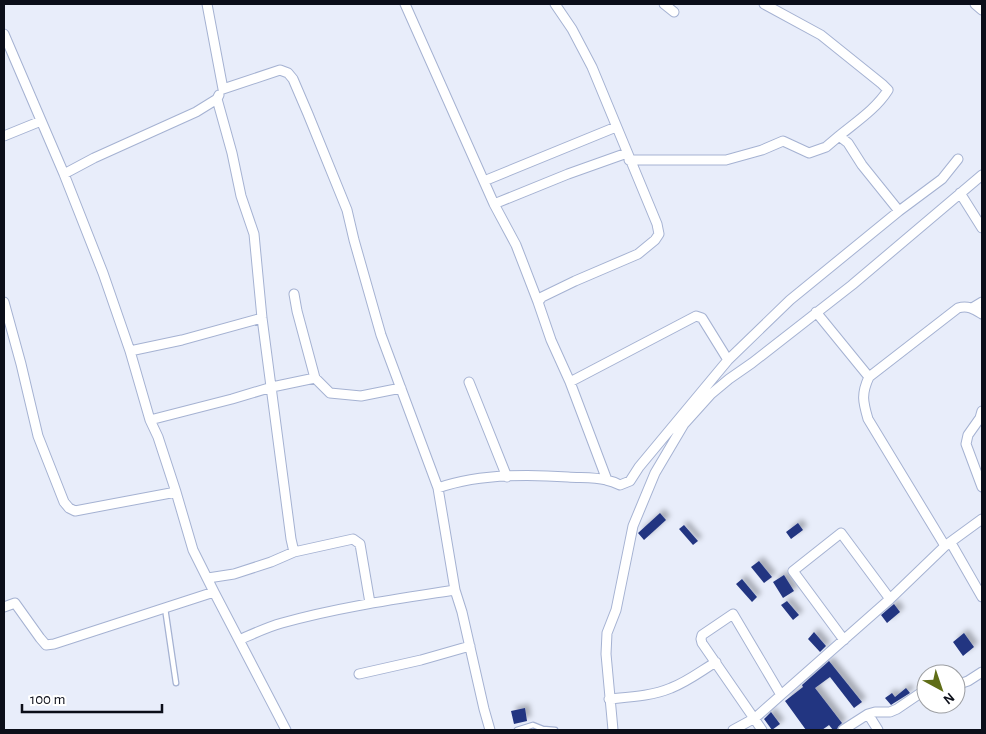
<svg xmlns="http://www.w3.org/2000/svg" width="986" height="734" viewBox="0 0 986 734" font-family="'Alegreya Sans',sans-serif">
	<defs>
		<filter id="shadow"><feDropShadow dx="4.5" dy="-4.5" stdDeviation="2.5" flood-color="#0004"/></filter>
	</defs>
	<rect width="100%" height="100%" fill="#e8edfa"/>
	<path fill="#233681" filter="url(#shadow)" d="M660 513 666 520 644 540 638 533Z
		M798 523 803 530 791 539 786 532Z
		M684 525 698 541 693 545 679 529Z
		M759 561 772 577 764 583 751 567Z
		M784 575 794 591 783 598 773 582Z
		M742 579 757 597 752 602 736 584Z
		M787 601 799 615 793 620 781 605Z
		M894 604 900 612 887 623 881 615Z
		M814 632 826 646 820 652 808 639Z
		M964 633 974 647 963 656 953 642Z
		M829 661 862 702 854 708 830 677 815 688 842 723 838 727 837 730H833L829 725 822 730H806L785 701 803 687 802 685Z
		M906 688 910 693 894 703 891 705 885 698 892 693 895 697Z
		M525 708 527 721 514 724 511 711Z
		M771 712 780 724 772 730 764 719Z"/>
	<g fill="none" stroke-linecap="round" stroke-linejoin="round">
		<g stroke="#a5b2d2" stroke-width="7">
			<path id="lane" d="M165 608 176 683
				M517 730 533 725 543 729 555 730"/>
		</g>
		<g stroke="#a5b2d2" stroke-width="11">
			<path id="street" d="M207 4 223 89 280 70 288 73 293 79 308 114 347 210 354 240 381 335 438 488 455 590 462 612 484 709 490 730
				M405 4 494 204 516 245 538 302
				M555 4 572 29 592 67 657 224 659 234 655 240 638 254 575 281 542 297 538 302 551 340 570 382 607 480
				M664 4 674 12
				M764 4 821 35 882 84 888 90C876 109 856 122 839 136
				M975 4 982 10
				M4 34 64 174 103 273 130 351 150 420 158 437 176 492 193 550 214 592 286 730
				M217 99 232 153 241 196 254 234 262 318 291 539 294 552
				M4 136 41 121
				M629 160H726L762 150 783 141 809 153 826 147 839 136 848 143 862 165 899 211
				M64 174 94 158 196 112 217 99 219 95
				M484 181 616 127
				M960 193 982 228
				M494 204 568 174 627 153
				M294 294 297 311 315 378
				M4 302 21 364 38 436 64 502 69 508 75 511 176 492
				M972 308 982 302
				M816 312 869 377
				M130 351 182 340 262 318
				M469 382 507 477
				M570 382 696 316 702 318 728 360
				M982 411 980 418 968 435 966 444 982 487
				M150 420 232 399 272 387 315 378 330 393 361 396 401 388
				M438 488C477 474 527 474 568 477 580 478 594 477 606 480 611 481 616 483 620 485L630 481 639 467 728 360 790 300 899 211 942 179 958 159
				M951 543 982 597
				M945 546 868 419C863 402 861 394 869 377L958 308C968 305 974 309 982 314
				M208 578 234 574 271 562 294 552 353 539 360 544 370 603
				M4 607 15 603 40 638 46 645 54 644 214 592
				M239 640C253 634 267 627 282 623 339 607 397 599 455 590
				M844 640 793 571 841 533 890 599
				M359 674 421 660 470 646
				M956 685 968 681 982 672
				M609 699C630 697 652 696 671 688 687 682 701 671 716 662
				M868 714 878 730
				M613 730 606 654 607 633 616 610 633 526 655 473 684 424 711 394 729 379 752 363 852 285 982 175
				M733 730 755 718 781 695 890 599 945 546 982 519
				M762 730 702 643 701 639 702 635 733 614 781 695
				M843 730 868 714 875 712H890L897 709 922 692 926 691"/>
		</g>
		<use href="#lane" stroke="#fff" stroke-width="4.5"/>
		<use href="#street" stroke="#fff" stroke-width="9"/>
	</g>
	<rect width="986" height="734" fill="none" stroke="#0b0e19" stroke-width="10"/>
	<g transform="translate(941 689) rotate(140)"><circle r="24" fill="#ffffff" stroke="#9d9fa3"/>
	<path d="M0-4L9 19L0 12L-9 19Z" fill="#5f6d17"/>
	<text y="-8" font-size="14" font-weight="bold" text-anchor="middle" fill="#0b0e19">N</text>
	</g>
	<path d="M22 704v8h140v-8" fill="none" stroke="#0b0e19" stroke-width="2.5"/>
	<text x="30" y="704" font-size="15" fill="#0b0e19" stroke="#ffffff" stroke-width="4" paint-order="stroke">100 m</text>
</svg>
